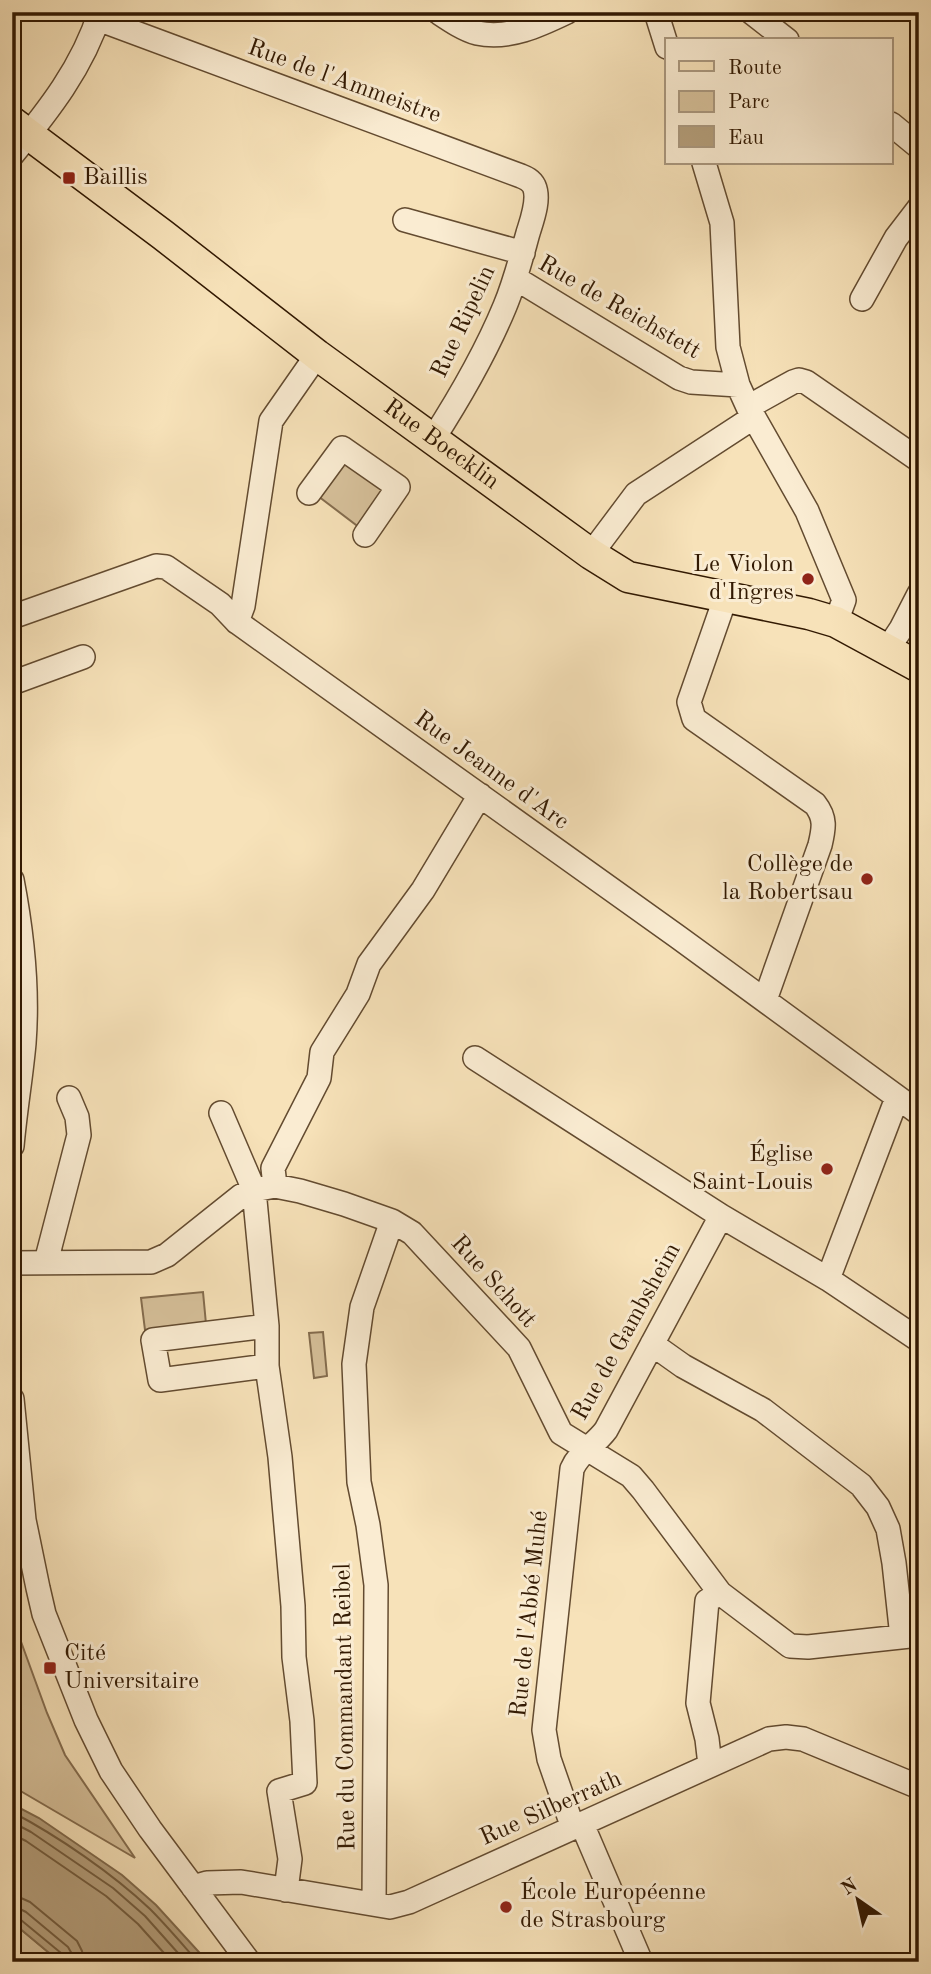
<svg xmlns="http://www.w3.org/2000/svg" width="931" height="1974" viewBox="0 0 931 1974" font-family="'Old Standard TT',serif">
	<rect width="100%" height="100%" fill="#f7e2b9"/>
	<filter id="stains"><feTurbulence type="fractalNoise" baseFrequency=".00286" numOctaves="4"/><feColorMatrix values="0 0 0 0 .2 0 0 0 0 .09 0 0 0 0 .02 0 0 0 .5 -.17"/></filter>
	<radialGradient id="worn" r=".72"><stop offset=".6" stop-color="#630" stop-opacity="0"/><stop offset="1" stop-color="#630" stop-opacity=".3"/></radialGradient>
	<path fill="#d6c09a" stroke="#846c4e" stroke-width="2" d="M342 452 393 488 364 531 314 493Z
		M203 1292 206 1324 145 1330 141 1298Z
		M323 1332 327 1376 314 1378 309 1333Z
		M12 1617 47 1713 65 1755 135 1858 12 1786Z
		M12 1923 17 1926 60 1962H12Z"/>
	<path fill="#b49e7b" stroke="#80694b" stroke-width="2" d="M12 1804 39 1818 122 1875 156 1905 208 1962H60L12 1922Z"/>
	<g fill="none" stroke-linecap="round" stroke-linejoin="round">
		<path stroke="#735c3e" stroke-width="2" d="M12 1812C58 1836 113 1874 150 1909 167 1926 182 1944 198 1962
			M12 1822 31 1832 113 1888 145 1916 186 1962
			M12 1834 26 1841 106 1896 138 1924 172 1962
			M12 1898H21L30 1902 77 1941 82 1951 84 1962
			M12 1908 20 1909 26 1912 68 1947 72 1954 73 1962
			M12 1917 21 1920 61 1953 64 1962"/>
		<g stroke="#634b30" stroke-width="26">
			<path id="minor" d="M438 12C450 20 463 29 477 33 509 40 540 25 567 12
				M656 12 667 47
				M751 12 787 40
				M98 19 521 176C526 178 531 180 534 186 540 199 532 220 528 233 521 258 515 282 505 306 486 352 460 397 433 439
				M891 124 919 147
				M12 155C48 111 83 67 100 12
				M704 163 722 223 728 347 738 385 748 407 807 511 844 600 836 622
				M405 220 523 253
				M515 278 679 378 691 382 738 385
				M862 299 896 238 919 208
				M748 407 793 382 799 380 806 382 919 460
				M309 493 342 448 398 487 365 535
				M591 554 636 494 754 417
				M726 596 689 702 694 719 815 804C826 818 824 828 820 845L765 1000
				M12 617 156 566 166 567 220 604 237 622 678 937 919 1113
				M237 622 243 606 271 421 317 355
				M887 650 901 629 919 594
				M12 683 83 657
				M12 880C22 932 28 991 24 1043 21 1077 15 1111 12 1146
				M475 1058 721 1216 828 1279 919 1340
				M221 1113 254 1190 267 1326V1366L280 1457 293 1606 294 1657 302 1721 305 1783 279 1791 290 1859 286 1890
				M275 1186 273 1168 319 1078 322 1052 358 994 369 964 423 890 480 795
				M46 1262 79 1135 77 1117 69 1098
				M12 1263 151 1262 167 1255 241 1196 254 1190 275 1186 300 1191 344 1204 392 1221 412 1233 519 1348 561 1433 631 1476 643 1490 720 1593 790 1646 808 1647 919 1635
				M828 1279 897 1098
				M267 1326 153 1340 160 1380 267 1366
				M652 1344 683 1366 763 1410 861 1485 878 1507 888 1529 894 1563 902 1637
				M12 1399 24 1520 38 1588 44 1614 86 1720 111 1771 150 1829 249 1962
				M710 1765 707 1739 698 1703 707 1601 720 1593
				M582 1824 641 1962
				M573 1828 549 1759 544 1730 572 1469C579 1452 595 1445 606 1430L721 1216
				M193 1887 207 1883 241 1882 390 1907 409 1902 769 1739 786 1737 803 1739 919 1787
				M374 1904 376 1585 368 1525 359 1482 354 1364 362 1307 392 1221"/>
		</g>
		<g stroke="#321902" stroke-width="33">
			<g id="major">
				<path id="s1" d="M12 122 163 235 317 355 591 554 628 577 809 614 836 622 919 667"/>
			</g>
		</g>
		<use href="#minor" stroke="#faecd2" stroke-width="23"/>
		<use href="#major" stroke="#f7e2b9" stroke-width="30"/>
	</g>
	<g fill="#8f2418" stroke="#faecd2" stroke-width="2.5">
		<rect x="62" y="171" width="14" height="14" rx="3.5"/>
		<circle cx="808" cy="579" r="7"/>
		<circle cx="867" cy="879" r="7"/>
		<circle cx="827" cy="1169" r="7"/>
		<rect x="43" y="1661" width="14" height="14" rx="3.5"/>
		<circle cx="506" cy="1907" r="7"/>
	</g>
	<g text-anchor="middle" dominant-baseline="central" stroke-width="6" stroke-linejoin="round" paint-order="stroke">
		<g font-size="24" fill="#321902" stroke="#faecd2">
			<text transform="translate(344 82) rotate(20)">Rue de l'Ammeistre</text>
			<text transform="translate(619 308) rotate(30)">Rue de Reichstett</text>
			<text transform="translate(464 322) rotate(-65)">Rue Ripelin</text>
			<text stroke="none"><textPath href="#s1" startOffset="537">Rue Boecklin</textPath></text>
			<text transform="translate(491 771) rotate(36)">Rue Jeanne d'Arc</text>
			<text transform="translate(493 1282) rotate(48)">Rue Schott</text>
			<text transform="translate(627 1332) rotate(-61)">Rue de Gambsheim</text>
			<text transform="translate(530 1614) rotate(-84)">Rue de l'Abbé Muhé</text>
			<text transform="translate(346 1707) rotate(-91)">Rue du Commandant Reibel</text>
			<text transform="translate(551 1809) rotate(-24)">Rue Silberrath</text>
		</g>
		<g font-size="24" fill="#321902" stroke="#faecd2" text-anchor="start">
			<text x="83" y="178">Baillis</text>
			<text x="794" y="565" text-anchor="end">Le Violon<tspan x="794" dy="28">d'Ingres</tspan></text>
			<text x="853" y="865" text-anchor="end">Collège de<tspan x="853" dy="28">la Robertsau</tspan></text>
			<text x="813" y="1155" text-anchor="end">Église<tspan x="813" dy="28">Saint-Louis</tspan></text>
			<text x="64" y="1654">Cité<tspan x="64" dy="28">Universitaire</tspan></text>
			<text x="520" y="1893">École Européenne<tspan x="520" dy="28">de Strasbourg</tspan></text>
		</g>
	</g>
	<rect width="931" height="1974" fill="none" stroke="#f7e2b9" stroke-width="42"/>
	<rect x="14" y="14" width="903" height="1946" fill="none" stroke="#321902" stroke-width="3.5"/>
	<rect x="21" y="21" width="889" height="1932" fill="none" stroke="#321902" stroke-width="2"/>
	<rect x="665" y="38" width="228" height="126" fill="#faecd2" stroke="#aa987f" stroke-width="2"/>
	<rect x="679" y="61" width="35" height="10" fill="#f7e2b9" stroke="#aa987f" stroke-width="2"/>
	<text x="728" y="74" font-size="21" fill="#321902">Route</text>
	<rect x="679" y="91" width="35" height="21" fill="#d6c09a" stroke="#aa987f" stroke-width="2"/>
	<text x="728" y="108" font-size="21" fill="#321902">Parc</text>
	<rect x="679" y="126" width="35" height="21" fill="#b49e7b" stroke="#aa987f" stroke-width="2"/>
	<text x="728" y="144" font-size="21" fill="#321902">Eau</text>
	<g transform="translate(858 1900) rotate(326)" stroke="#faecd2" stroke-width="5" paint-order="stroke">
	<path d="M0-5L12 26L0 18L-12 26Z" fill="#321902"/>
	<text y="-10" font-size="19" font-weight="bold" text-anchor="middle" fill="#321902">N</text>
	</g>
	<rect width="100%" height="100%" filter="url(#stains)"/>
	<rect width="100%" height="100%" fill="url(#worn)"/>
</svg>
